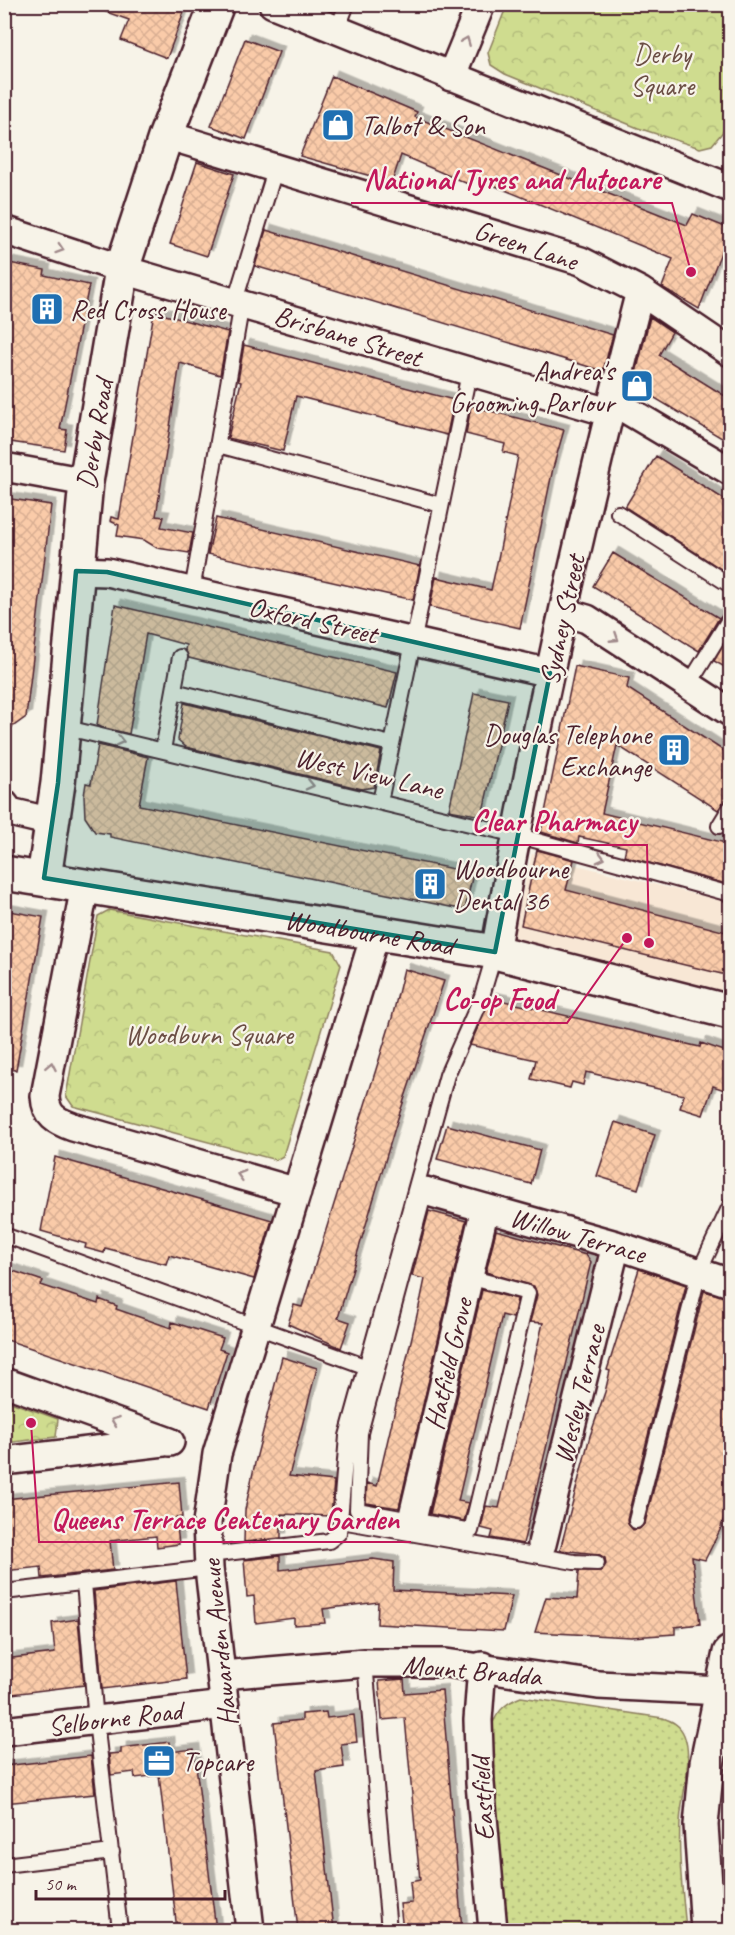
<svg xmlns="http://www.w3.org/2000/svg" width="735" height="1935" viewBox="0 0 735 1935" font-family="Caveat,sans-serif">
	<defs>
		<pattern id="grass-dots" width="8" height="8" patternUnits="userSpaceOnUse" patternTransform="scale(1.5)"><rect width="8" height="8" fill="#cfdc8f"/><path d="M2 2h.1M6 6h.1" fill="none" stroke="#b3bc7c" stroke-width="1.8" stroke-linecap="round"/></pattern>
		<pattern id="forest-crowns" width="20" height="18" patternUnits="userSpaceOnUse" patternTransform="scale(1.5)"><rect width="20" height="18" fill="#cfdc8f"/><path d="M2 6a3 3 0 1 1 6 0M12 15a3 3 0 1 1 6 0" fill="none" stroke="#b3bc7c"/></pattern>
		<pattern id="building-cross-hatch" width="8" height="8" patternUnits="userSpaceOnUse" patternTransform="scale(1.5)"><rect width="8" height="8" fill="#facba9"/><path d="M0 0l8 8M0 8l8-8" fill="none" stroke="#d8ae92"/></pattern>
		<filter id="shadow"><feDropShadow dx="5.5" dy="-5.5" stdDeviation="0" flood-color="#0004"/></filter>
	</defs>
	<rect width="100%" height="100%" fill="#f7f3e8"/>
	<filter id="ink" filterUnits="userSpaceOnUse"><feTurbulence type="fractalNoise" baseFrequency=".0167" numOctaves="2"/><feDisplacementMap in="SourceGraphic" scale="12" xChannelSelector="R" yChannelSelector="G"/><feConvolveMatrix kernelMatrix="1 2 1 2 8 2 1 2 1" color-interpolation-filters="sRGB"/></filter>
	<g filter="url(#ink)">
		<path fill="#f8e7d5" d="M532 854 730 903V996L511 943Z"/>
		<path fill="url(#grass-dots)" stroke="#8c7e5d" stroke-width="1.5" d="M521 1697 663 1718C672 1721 680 1725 684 1735 694 1760 681 1796 680 1823 678 1859 683 1895 686 1930H506L501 1910 489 1732C496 1714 502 1704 521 1697Z"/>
		<path fill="url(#forest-crowns)" stroke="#8c7e5d" stroke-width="1.5" d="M507 5H730V123L712 145 700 148 638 128 505 74 491 65 488 53Z
			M109 910 333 951 341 965 283 1156 276 1160 73 1106 66 1096 98 916Z
			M5 1400 58 1419 56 1437 5 1443Z"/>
		<path fill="url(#building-cross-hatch)" stroke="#4a1f2b" stroke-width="1.5" filter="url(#shadow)" d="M92 4H187L167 58 121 40 129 20 92 7Z
			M245 39 279 52 246 139 211 126Z
			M332 76 417 112 415 117 687 225 693 214 730 229 699 309 662 287 673 259 471 176 468 184 401 155 392 182 300 156Z
			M197 162 234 174 207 256 170 244Z
			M266 230 613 335 603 371 255 266Z
			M4 262 45 270 44 275 89 285 60 429 67 430 64 450 4 441Z
			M154 312 228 332 220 375 180 363 156 516 164 517 161 527 193 533 189 553 157 548 144 540 117 536 119 525 110 521 111 517 119 519Z
			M650 317 672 332 659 355 730 399V443L633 385Z
			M244 345 454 400 447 435 296 396 283 451 228 438 241 382 238 381Z
			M471 406 564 430 553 468 520 628 430 607 436 577 491 590 500 549 518 456 503 452 505 444 466 434Z
			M656 456 730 503V575L625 507Z
			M4 498 51 505 26 717 4 733Z
			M216 518 420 566 413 600 208 554Z
			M613 553 719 618 699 651 593 586Z
			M115 605 397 672 388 708 189 658 185 650 186 645 146 634 129 734 101 727 97 725Z
			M730 634V670L714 661Z
			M575 666 629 678 627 688 730 755V799L725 800 718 810 617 745 602 813 730 844V885L624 856 626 847 579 837 578 843 541 832Z
			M474 693 508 700 482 816 449 810Z
			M184 703 381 751 374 787 362 789 186 747 178 740Z
			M98 745 148 757 139 805 473 873 465 910 110 837V834L95 832 85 817 84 796 86 783 91 784Z
			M537 850 574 860 566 890 730 933V976L521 925Z
			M4 910 43 917 16 1070 4 1069Z
			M404 969 444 981 397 1121 338 1318 350 1322 341 1348 288 1324 294 1305 302 1307 392 1018Z
			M491 998 700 1047 701 1043 730 1053V1092L713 1086 703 1115 680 1108 684 1095 586 1072 583 1085 572 1082 570 1088 531 1079 536 1060 470 1045Z
			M615 1122 655 1135 638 1189 597 1176Z
			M447 1125 540 1150 531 1184 437 1159Z
			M55 1157 272 1220 254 1279 169 1255 166 1264 105 1248 104 1253 85 1248 86 1244 41 1231Z
			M429 1211 466 1221 399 1508 366 1503 367 1483 377 1486 421 1298 425 1279 412 1276Z
			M496 1230 586 1255 591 1262 523 1544 491 1538 493 1531 481 1528 486 1506 499 1508 543 1323 530 1322 537 1295 534 1286 486 1272Z
			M4 1268 43 1281 41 1285 98 1304 99 1299 117 1306 116 1309 171 1328 172 1322 223 1338 219 1349 227 1352 209 1408 4 1339Z
			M639 1269 686 1285 627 1519 628 1524 633 1530 639 1529 645 1523 704 1291 730 1298V1500L720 1530 705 1560 692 1557 700 1624 675 1627V1634L631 1637 535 1632 546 1597 577 1599 579 1571H601L606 1564 605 1558 598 1554 560 1550 590 1436 605 1392 610 1371 607 1370Z
			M482 1290 517 1299 513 1318 502 1315 458 1501 469 1503 464 1521 430 1514Z
			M282 1357 317 1368 289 1476 334 1481 331 1516 281 1514V1538L244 1542 245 1510 255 1463Z
			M179 1482 182 1517 176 1518 179 1544 157 1547 156 1536 110 1541 113 1570 42 1578 41 1567 4 1571V1499Z
			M280 1556V1570L373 1559 394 1562 393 1590 512 1596 504 1631 377 1624 378 1602 323 1609 325 1623 294 1625V1618L256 1623 254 1596 247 1597 244 1560Z
			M176 1581 186 1679 102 1689 94 1591Z
			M78 1619 84 1685 4 1695V1659L55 1653 52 1623Z
			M404 1679 405 1693 442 1690 462 1930H403L400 1904 412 1903 410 1882 420 1880 416 1839 405 1718 382 1720 379 1681Z
			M326 1712 327 1718 354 1715 357 1742 341 1744 344 1767 316 1771 334 1930H298L274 1723 302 1720V1714Z
			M169 1742 170 1752 194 1749 216 1930H177L159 1775 135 1778 134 1772 111 1775 109 1754 121 1753V1748Z
			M91 1756 95 1794 4 1803V1766Z"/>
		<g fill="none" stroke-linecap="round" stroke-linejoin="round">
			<g stroke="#4a1f2b" stroke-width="18">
				<path id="lane" d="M337 30 347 4
					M235 301 276 167
					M218 445 441 505
					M618 513 730 585
					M192 591 242 303
					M688 686 730 618
					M174 691 391 744
					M63 727 516 835 730 894
					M163 750 180 657
					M380 802 469 373
					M719 826 730 808
					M425 1191 360 1433 357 1510 471 1531 528 1293 469 1277
					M4 1235 367 1367
					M341 1521 574 1562 597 1563
					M636 1521 699 1272 730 1206
					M209 1555 329 1541 339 1533 347 1436 447 1075 482 996 495 952
					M84 1583 96 1721 120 1930
					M4 1592 209 1568
					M365 1663 389 1930
					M4 1865 112 1852"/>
			</g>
			<g stroke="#4a1f2b" stroke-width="32">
				<path id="street" d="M273 4 730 188
					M451 77 481 4
					M166 135 581 261 640 291 730 352
					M4 230 134 273 608 412
					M612 401 730 471
					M4 467 86 482
					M76 571 107 572 550 673
					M563 612 587 619 730 712
					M4 804 10 812 52 822
					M85 886 45 1096C46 1116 56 1121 73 1127L297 1192
					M495 952C534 730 584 509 640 291
					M425 1191 616 1245 730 1283
					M4 1382 170 1442
					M4 1461 164 1442
					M412 1520 485 1208
					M542 1544 616 1245
					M482 1666 478 1720 480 1783 493 1930
					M222 1675 365 1663H446L598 1685 722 1691
					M4 1731 225 1705
					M250 1930 209 1568 207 1523 217 1454 375 935"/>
			</g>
			<g stroke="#4a1f2b" stroke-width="38">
				<g id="secondary">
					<path id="s1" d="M44 878 58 783 86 482 122 269 166 135 217 4"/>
					<path d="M708 1930 701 1825 707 1763 730 1653"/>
				</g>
			</g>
			<g stroke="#4a1f2b" stroke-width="38">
				<g id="primary">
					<path id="s2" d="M4 873 495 952 730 1012"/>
				</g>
			</g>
			<use href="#lane" stroke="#f7f3e8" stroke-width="14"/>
			<use href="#street" stroke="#f7f3e8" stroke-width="27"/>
			<use href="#secondary" stroke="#f7f3e8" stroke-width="33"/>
			<use href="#primary" stroke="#f7f3e8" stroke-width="33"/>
		</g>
		<defs><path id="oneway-chevron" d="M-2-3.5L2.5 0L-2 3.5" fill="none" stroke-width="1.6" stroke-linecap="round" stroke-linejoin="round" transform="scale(1.5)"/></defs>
		<g stroke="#a0898a">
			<use href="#oneway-chevron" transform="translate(466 41) rotate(-68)"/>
			<use href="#oneway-chevron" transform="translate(60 249) rotate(18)"/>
			<use href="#oneway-chevron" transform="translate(615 638) rotate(33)"/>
			<use href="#oneway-chevron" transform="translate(120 741) rotate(13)"/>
			<use href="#oneway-chevron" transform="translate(310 785) rotate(13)"/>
			<use href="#oneway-chevron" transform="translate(601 858) rotate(15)"/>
			<use href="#oneway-chevron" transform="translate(51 1066) rotate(-79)"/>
			<use href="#oneway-chevron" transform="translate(241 1175) rotate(-164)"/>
			<use href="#oneway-chevron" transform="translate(115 1421) rotate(-160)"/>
		</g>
	</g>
	<path fill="#0f766e" fill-opacity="0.2" stroke="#0f766e" stroke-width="4.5" stroke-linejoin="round" d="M76 571 107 572 550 673 495 952 44 878 58 783Z"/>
	<defs>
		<g id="shop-square" transform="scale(1.725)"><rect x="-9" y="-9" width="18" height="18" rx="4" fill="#1f6fb2" stroke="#f7f3e8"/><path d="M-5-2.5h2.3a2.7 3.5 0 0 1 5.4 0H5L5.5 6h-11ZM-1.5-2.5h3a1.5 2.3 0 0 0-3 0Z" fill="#fff"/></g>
		<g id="building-square" transform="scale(1.725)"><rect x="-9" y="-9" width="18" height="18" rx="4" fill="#1f6fb2" stroke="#f7f3e8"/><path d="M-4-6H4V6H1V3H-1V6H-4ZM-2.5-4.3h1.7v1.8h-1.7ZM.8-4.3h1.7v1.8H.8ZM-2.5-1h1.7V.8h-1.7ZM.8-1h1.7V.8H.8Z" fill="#fff"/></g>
		<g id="office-square" transform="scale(1.725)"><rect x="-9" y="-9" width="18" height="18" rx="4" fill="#1f6fb2" stroke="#f7f3e8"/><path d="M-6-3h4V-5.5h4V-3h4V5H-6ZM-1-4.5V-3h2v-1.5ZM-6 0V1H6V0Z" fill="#fff"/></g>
	</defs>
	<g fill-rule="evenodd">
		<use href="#shop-square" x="338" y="125"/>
		<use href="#building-square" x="47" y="309"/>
		<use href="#shop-square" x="637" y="386"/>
		<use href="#building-square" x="674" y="750"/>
		<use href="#building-square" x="430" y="884"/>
		<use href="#office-square" x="159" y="1761"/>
	</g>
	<g text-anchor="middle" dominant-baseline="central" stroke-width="4.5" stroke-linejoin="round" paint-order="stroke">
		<g font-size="28" fill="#6b4e44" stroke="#f7f3e8">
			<text x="662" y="53">Derby<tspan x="662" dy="32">Square</tspan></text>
			<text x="209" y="1034">Woodburn Square</text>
		</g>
		<g font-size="28" fill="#4a1f2b" stroke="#f7f3e8" text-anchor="start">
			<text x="361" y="125">Talbot &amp; Son</text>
			<text x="70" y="309">Red Cross House</text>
			<text x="614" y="370" text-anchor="end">Andrea's<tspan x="614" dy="32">Grooming Parlour</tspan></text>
			<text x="651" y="734" text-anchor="end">Douglas Telephone<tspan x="651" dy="32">Exchange</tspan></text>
			<text x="453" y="868">Woodbourne<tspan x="453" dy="32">Dental 36</tspan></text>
			<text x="182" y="1761">Topcare</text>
		</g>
		<g font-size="28" fill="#4a1f2b" stroke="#f7f3e8">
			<text transform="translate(526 245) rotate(18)">Green Lane</text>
			<text transform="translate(348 336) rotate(17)">Brisbane Street</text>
			<text stroke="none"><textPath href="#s1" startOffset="447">Derby Road</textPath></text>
			<text transform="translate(313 620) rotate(13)">Oxford Street</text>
			<text transform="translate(562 620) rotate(-78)">Sydney Street</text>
			<text transform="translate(369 773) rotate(13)">West View Lane</text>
			<text stroke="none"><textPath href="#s2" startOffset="370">Woodbourne Road</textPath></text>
			<text transform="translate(578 1235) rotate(16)">Willow Terrace</text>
			<text transform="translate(448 1364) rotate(-77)">Hatfield Grove</text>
			<text transform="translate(579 1394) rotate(-76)">Wesley Terrace</text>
			<text transform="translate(219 1643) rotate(-96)">Hawarden Avenue</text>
			<text transform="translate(472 1670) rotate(5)">Mount Bradda</text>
			<text transform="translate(115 1718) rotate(-7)">Selborne Road</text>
			<text transform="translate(482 1799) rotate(-93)">Eastfield</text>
		</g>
	</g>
	<path fill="none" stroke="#c2185b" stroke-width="2" d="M691 272L672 203H351M649 943L647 845H460M627 938L567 1023H431M31 1423L39 1542H411"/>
	<g fill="#c2185b" stroke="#f7f3e8" stroke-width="2">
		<circle cx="691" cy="272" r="6"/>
		<circle cx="649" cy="943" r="6"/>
		<circle cx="627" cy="938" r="6"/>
		<circle cx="31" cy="1423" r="6"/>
	</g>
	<g font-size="30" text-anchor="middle" font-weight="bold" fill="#c2185b" stroke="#f7f3e8" stroke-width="4.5" stroke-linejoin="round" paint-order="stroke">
		<text x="512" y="189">National Tyres and Autocare</text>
		<text x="554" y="831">Clear Pharmacy</text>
		<text x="499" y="1009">Co-op Food</text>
		<text x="225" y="1529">Queens Terrace Centenary Garden</text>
	</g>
	<rect width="735" height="1935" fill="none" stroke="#f7f3e8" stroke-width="24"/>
	<rect x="12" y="12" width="711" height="1911" fill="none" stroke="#4a1f2b" stroke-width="2" filter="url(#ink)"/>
	<path d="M36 1890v9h189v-9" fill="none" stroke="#4a1f2b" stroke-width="3"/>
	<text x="45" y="1890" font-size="18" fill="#4a1f2b" stroke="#f7f3e8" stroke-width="4.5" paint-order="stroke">50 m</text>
</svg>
